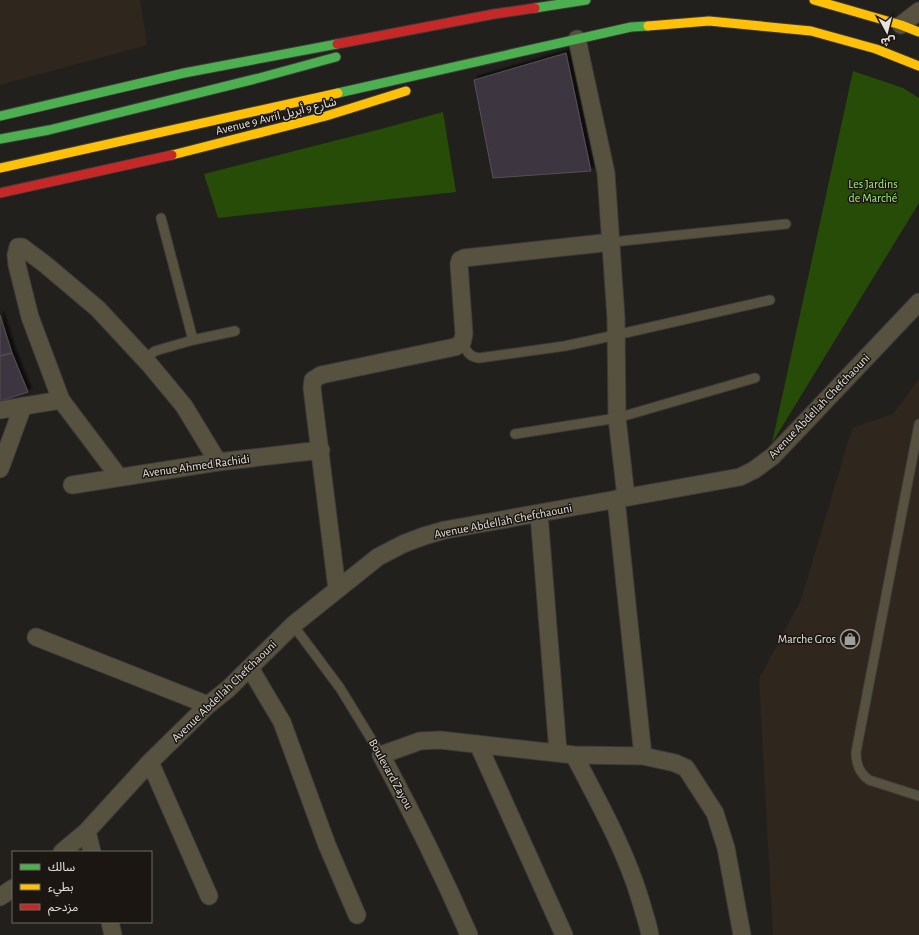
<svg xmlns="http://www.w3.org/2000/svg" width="919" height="935" viewBox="0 0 919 935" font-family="'Alegreya Sans','Noto Sans Arabic',sans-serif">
	<defs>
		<filter id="shadow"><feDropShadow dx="3.5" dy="-3.5" stdDeviation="1" flood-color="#0009"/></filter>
	</defs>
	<rect width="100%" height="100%" fill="#22201d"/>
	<path fill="#2f261d" d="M0 0H140L147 45 0 85Z
		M919 379V935H773L759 679 801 600 852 428 893 414Z"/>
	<path fill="#264c07" d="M853 71 903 88 919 98V203L772 443Z
		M443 112 456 192 218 218 204 174 381 129Z"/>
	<path fill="#3d3440" stroke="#545252" filter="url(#shadow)" d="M566 53 591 171 493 178 474 80Z
		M0 315 12 353 0 356Z
		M12 353 28 392 0 401V356Z"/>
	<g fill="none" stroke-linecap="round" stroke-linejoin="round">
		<g stroke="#3d3b39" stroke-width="11">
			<path id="lane" d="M161 218 193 340
				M612 242 786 224
				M462 343C467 351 469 357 479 358L565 346 616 335 770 300
				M145 359 155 351 193 340 235 331
				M919 424 856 752C856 764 859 773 869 780L919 796
				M515 434 617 418 755 378
				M293 625 340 688 381 755"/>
		</g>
		<g stroke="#3d3b39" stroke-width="19">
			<path id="street" d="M901 25 919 11
				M577 39 606 173 616 318 617 418 626 497
				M0 410 61 400
				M0 469 23 406
				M119 477 61 400 30 317 17 265 16 255 18 247H22L46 265 98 309 150 365 184 406 218 462
				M72 485 218 462 321 450
				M616 499 643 756
				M539 514 558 752
				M337 589 312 388 313 380 321 375 455 347 462 343 464 334 459 264 460 260 464 258 612 242
				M36 637 208 705
				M250 668 282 722 327 845 357 915
				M478 744 564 935
				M574 755C599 803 626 851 641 902 644 913 648 924 650 935
				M150 762 209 896
				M87 831 92 852
				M62 852 87 831 150 762 208 705 228 689 293 625 378 557 403 544 424 536 445 530 740 477 754 470 773 456 919 302
				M0 897 13 888
				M110 922 113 935
				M469 935C442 873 413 814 381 755L420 741 440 740 574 755 643 756 675 763 686 768 715 813 726 848 742 935"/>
		</g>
		<g stroke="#3d3b39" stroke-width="11">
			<path id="fast" d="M535 8 586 0
				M338 93 631 27 648 26
				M0 116 184 73 337 44
				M0 139 49 130 259 78 336 57"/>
		</g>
		<g stroke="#3d3b39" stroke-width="11">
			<path id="slow" d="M814 0 901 25 919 32
				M648 26 709 21 811 31 876 49 919 66
				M172 155 326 116 406 91
				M0 168 338 93"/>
		</g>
		<g stroke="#3d3b39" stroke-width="11">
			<path id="jam" d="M337 44 494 14 535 8
				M0 193 172 155"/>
		</g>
		<use href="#lane" stroke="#57523f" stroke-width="9"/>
		<use href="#street" stroke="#57523f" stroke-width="17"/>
		<use href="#fast" stroke="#4caf50" stroke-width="9"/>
		<use href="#slow" stroke="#ffc107" stroke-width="9"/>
		<use href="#jam" stroke="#c62828" stroke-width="9"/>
	</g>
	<defs>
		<g id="shop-ring" transform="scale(1)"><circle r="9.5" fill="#1b1611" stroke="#a19f9b" stroke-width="1.5"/><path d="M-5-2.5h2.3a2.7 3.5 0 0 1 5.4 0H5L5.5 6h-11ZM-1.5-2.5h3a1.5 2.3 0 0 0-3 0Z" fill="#a19f9b"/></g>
	</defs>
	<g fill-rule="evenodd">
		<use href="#shop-ring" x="850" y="639"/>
	</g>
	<g text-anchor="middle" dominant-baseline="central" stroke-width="3" stroke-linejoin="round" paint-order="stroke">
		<g font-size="12" fill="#e6e3df" stroke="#1b1611">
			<text transform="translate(276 116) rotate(-14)">Avenue 9 Avril شارع 9 أبريل</text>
			<text transform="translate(819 406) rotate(-46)">Avenue Abdellah Chefchaouni</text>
			<text transform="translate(196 466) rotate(-8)">Avenue Ahmed Rachidi</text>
			<text transform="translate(503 521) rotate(-11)">Avenue Abdellah Chefchaouni</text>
			<text transform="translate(224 691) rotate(-44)">Avenue Abdellah Chefchaouni</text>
			<text transform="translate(391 774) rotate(61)">Boulevard Zayou</text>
		</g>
		<g font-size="12" fill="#a3ea7d" stroke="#1b1611">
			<text x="873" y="184">Les Jardins<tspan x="873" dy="14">de Marché</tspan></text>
		</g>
		<g font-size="12" fill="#e6e3df" stroke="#1b1611" text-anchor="end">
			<text x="836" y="639">Marche Gros</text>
		</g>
	</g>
	<rect x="12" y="851" width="140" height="72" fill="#1b1611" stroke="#6c6863"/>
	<rect x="20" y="864" width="20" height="6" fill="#4caf50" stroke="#6c6863"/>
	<text x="48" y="871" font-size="12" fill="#e6e3df">سالك</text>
	<rect x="20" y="884" width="20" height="6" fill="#ffc107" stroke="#6c6863"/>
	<text x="48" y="891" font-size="12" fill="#e6e3df">بطيء</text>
	<rect x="20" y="904" width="20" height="6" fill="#c62828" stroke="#6c6863"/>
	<text x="48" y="911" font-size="12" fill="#e6e3df">مزدحم</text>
	<g transform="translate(887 32) rotate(173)" stroke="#1b1611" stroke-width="3" paint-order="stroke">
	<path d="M0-3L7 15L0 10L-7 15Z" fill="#e6e3df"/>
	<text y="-6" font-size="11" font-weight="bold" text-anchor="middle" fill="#e6e3df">ش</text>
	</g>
</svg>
